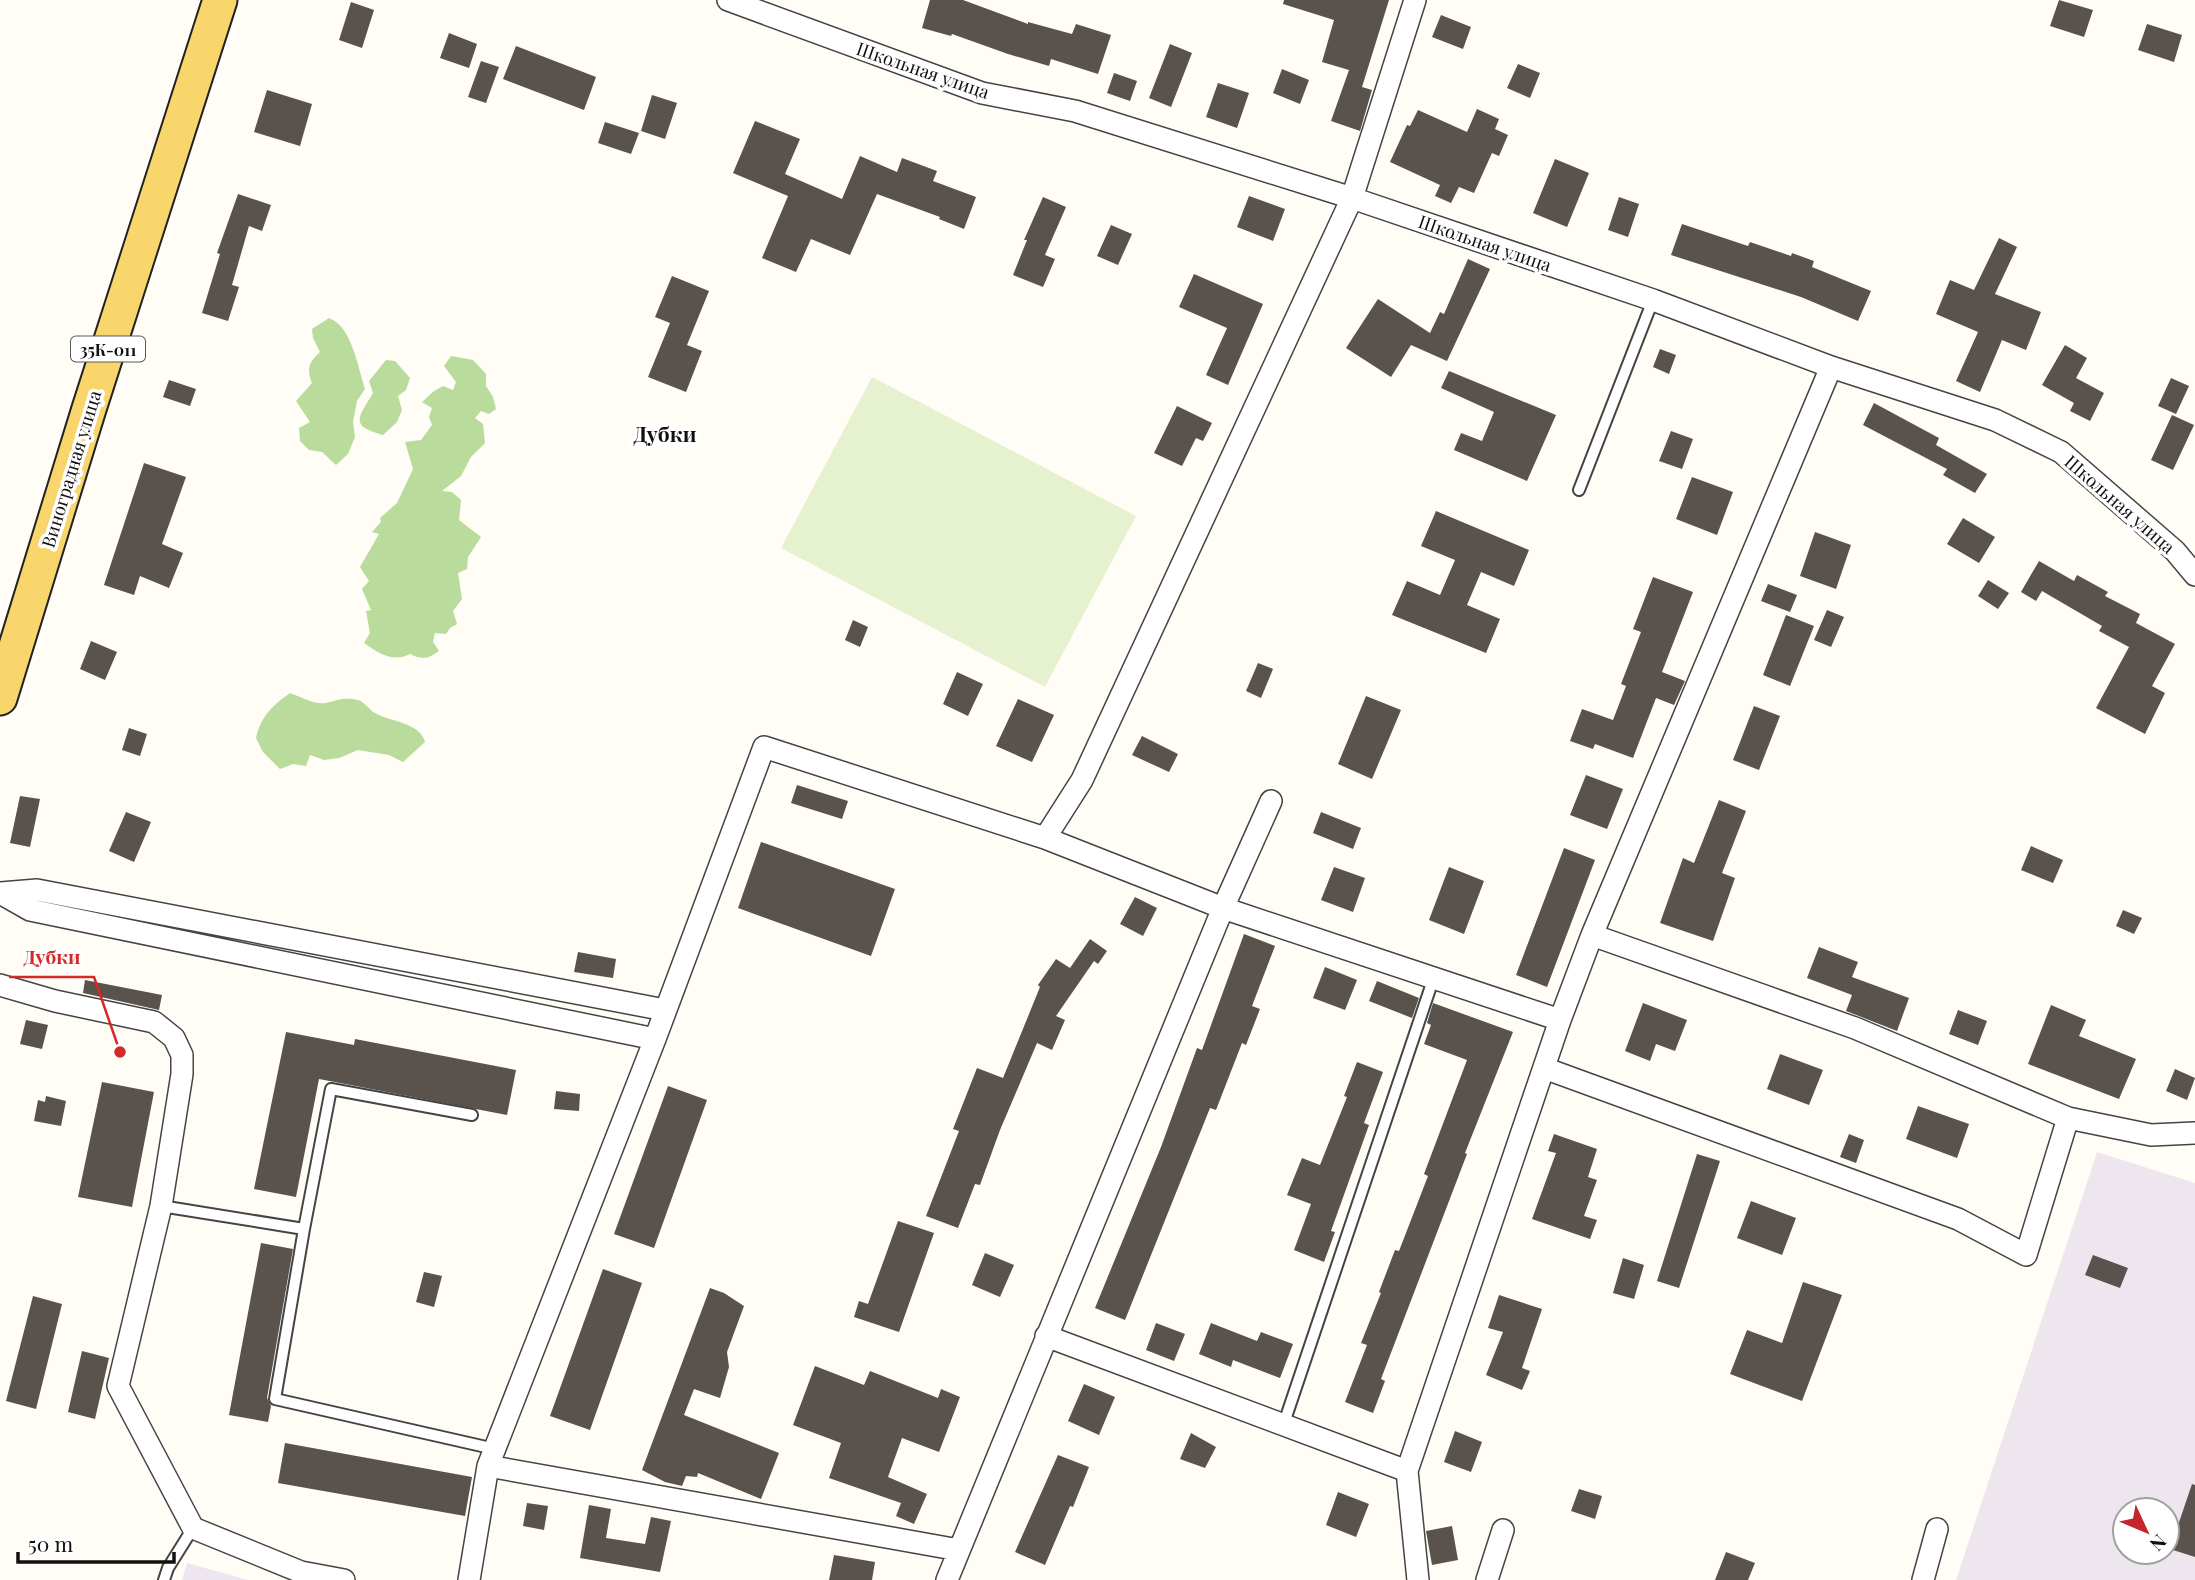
<svg xmlns="http://www.w3.org/2000/svg" width="2195" height="1580" viewBox="0 0 2195 1580" font-family="'Playfair Display',serif">
	<rect width="100%" height="100%" fill="#fffdf5"/>
	<path fill="#eee6ef" fill-rule="evenodd" d="M2097 1152 2195 1183V1580H1956ZM2125 1510H2167V1552H2125Z
		M187 1563 248 1580H182Z"/>
	<path fill="#b9dc9c" d="M329 318C352 326 358 368 365 389L357 401 353 422 355 437 348 454 336 465 322 452 309 450 300 441 299 428 310 422 296 401 312 383C306 369 309 362 320 352L313 338 312 329Z
		M451 356 473 360 486 374V386L493 397 496 409 489 414 481 411 475 418 483 424 485 443 471 457 461 476 442 491 452 492 461 500 459 520 481 537 468 557 467 569 458 573 462 599 453 611 457 624 450 628 446 634 435 633 433 642 439 651C428 659 422 660 410 654 393 663 378 653 364 643L370 633 366 611 371 610 362 589 369 581 360 567 379 534 372 532 381 522 380 518 397 503 413 469 405 442 421 440 432 425 429 417 432 408 422 402 434 391 443 386 453 390 456 382 444 366Z
		M386 360 395 361 410 378 406 390 398 396 402 410 397 422 383 435C349 426 358 418 373 393L369 381Z
		M290 693C301 697 315 705 326 703 338 700 345 697 358 700 365 702 369 710 375 713 390 722 420 722 425 742L403 762 389 755 358 750 339 758 324 760 310 755 306 766 293 764 280 769 263 752 256 738C261 716 272 706 290 693Z"/>
	<path fill="#e6f2cf" d="M872 377 1136 516 1045 687 781 548Z"/>
	<path fill="#5a524d" d="M930 0H963L1028 24V22L1072 34 1076 24 1111 35 1098 74 1051 59 1049 66 1008 54 952 34 951 36 922 28Z
		M1284 0H1389L1362 87 1372 90 1360 131 1331 121 1349 70 1322 62 1334 20 1283 4Z
		M2059 0 2093 10 2084 37 2050 26Z
		M351 2 374 10 362 48 339 40Z
		M1441 15 1471 27 1463 49 1432 37Z
		M2147 24 2182 35 2174 62 2138 50Z
		M449 33 477 44 469 68 440 58Z
		M1170 44 1192 53 1171 107 1149 98Z
		M516 46 596 77 584 110 503 79Z
		M481 61 499 67 486 103 468 97Z
		M1518 64 1540 73 1530 98 1507 88Z
		M1282 69 1309 80 1300 104 1273 93Z
		M1114 73 1137 81 1130 101 1107 93Z
		M1218 83 1249 93 1237 128 1206 117Z
		M267 90 312 104 300 146 254 132Z
		M652 95 677 103 665 139 641 131Z
		M1477 109 1499 119 1495 129 1508 135 1499 156 1492 153 1474 193 1459 187 1451 203 1435 196 1440 185 1390 162 1407 125 1410 126 1418 110 1467 132Z
		M755 121 800 139 785 174 842 199 860 156 897 172 902 158 937 171 933 181 976 197 964 229 939 219 940 217 877 194 850 255 811 239 796 272 762 258 788 196 733 173Z
		M605 122 639 133 631 154 598 143Z
		M1555 159 1589 173 1567 227 1533 213Z
		M238 194 271 205 262 231 249 226 232 285 239 287 228 321 202 313 220 254 217 253Z
		M1249 196 1285 209 1273 241 1237 227Z
		M1043 197 1066 207 1045 255 1055 259 1043 287 1013 275 1027 240H1024Z
		M1619 197 1639 204 1628 237 1608 230Z
		M1682 224 1748 246 1750 242 1791 256 1792 253 1814 261 1812 267 1871 291 1858 321 1801 297 1671 255Z
		M1111 225 1132 234 1118 265 1097 256Z
		M1999 238 2017 247 1995 294 2041 312 2026 350 2002 340 1980 392 1956 381 1978 332 1936 314 1950 280 1974 290Z
		M1468 259 1490 269 1447 361 1411 345 1391 377 1346 348 1378 299 1430 333 1440 312 1444 314Z
		M1194 274 1263 304 1228 385 1206 375 1227 328 1179 307Z
		M672 276 709 291 687 345 702 351 686 392 648 377 670 323 655 317Z
		M2065 345 2087 358 2076 378 2104 393 2090 421 2070 411 2074 403 2042 385Z
		M1660 349 1676 355 1669 374 1653 367Z
		M1449 371 1556 415 1527 481 1454 450 1461 433 1482 441 1494 412 1441 388Z
		M2171 378 2189 386 2176 414 2158 406Z
		M169 380 196 389 190 406 163 397Z
		M1874 403 1939 438 1936 445 1987 474 1975 493 1943 475 1947 469 1863 425Z
		M1177 406 1212 423 1203 441 1196 438 1182 466 1154 453Z
		M2172 415 2194 425 2173 470 2151 460Z
		M1671 431 1693 439 1682 469 1659 461Z
		M144 463 186 477 162 544 183 553 169 588 140 576 134 595 104 585Z
		M1692 477 1733 492 1717 535 1676 519Z
		M1436 511 1529 550 1514 586 1481 572 1467 605 1500 619 1486 653 1392 615 1407 581 1440 595 1455 560 1421 546Z
		M1963 518 1995 537 1979 563 1947 544Z
		M1815 532 1851 545 1836 589 1800 576Z
		M2039 561 2074 581 2077 575 2108 592 2105 596 2140 614 2136 623 2175 644 2152 686 2165 693 2145 734 2096 708 2129 647 2099 631 2102 626 2042 591 2036 601 2021 592Z
		M1653 577 1693 592 1662 672 1685 681 1674 705 1656 698 1633 758 1595 744 1593 749 1570 741 1582 709 1613 720 1626 686 1621 684 1641 632 1633 629Z
		M1988 580 2009 593 1998 609 1978 596Z
		M1768 584 1797 595 1790 612 1761 601Z
		M1827 610 1844 617 1831 647 1814 640Z
		M1786 615 1814 626 1790 686 1763 675Z
		M853 620 868 627 860 647 845 640Z
		M91 641 117 652 105 680 80 669Z
		M1258 663 1273 669 1261 698 1246 691Z
		M957 672 983 684 968 716 943 704Z
		M1366 696 1401 710 1372 779 1338 764Z
		M1018 699 1054 715 1032 762 996 746Z
		M1754 706 1780 716 1759 770 1733 760Z
		M129 728 147 734 140 756 122 750Z
		M1142 736 1178 754 1169 772 1132 755Z
		M1586 775 1623 789 1607 829 1570 815Z
		M797 785 848 801 842 819 791 803Z
		M20 796 40 799 30 847 10 843Z
		M1719 800 1746 811 1722 873 1735 878 1713 941 1660 923 1683 858 1694 863Z
		M126 812 151 822 134 862 109 851Z
		M1321 812 1361 828 1353 849 1313 833Z
		M761 842 895 889 871 956 738 908Z
		M2031 846 2063 860 2053 883 2021 870Z
		M1564 848 1595 860 1547 987 1516 975Z
		M1334 867 1365 878 1353 912 1321 900Z
		M1449 867 1484 881 1464 934 1429 920Z
		M1135 897 1157 908 1143 936 1120 924Z
		M2123 910 2142 918 2134 934 2116 926Z
		M1244 934 1275 946 1252 1006 1260 1009 1246 1045 1242 1043 1216 1110 1210 1108 1125 1320 1095 1308 1161 1147 1197 1048 1202 1050Z
		M1090 939 1107 951 1098 964 1094 961 1056 1016 1065 1020 1052 1050 1037 1043 1000 1130 980 1185 975 1184 958 1228 926 1216 959 1131 953 1129 977 1068 1003 1078 1040 987 1038 985 1056 959 1070 968Z
		M1819 947 1858 962 1852 977 1909 998 1897 1031 1846 1011 1852 995 1807 978Z
		M578 952 616 959 613 978 574 972Z
		M1325 967 1357 980 1345 1010 1313 998Z
		M85 980 162 995 159 1010 83 993Z
		M1377 981 1419 998 1412 1018 1369 1001Z
		M1433 1003 1513 1032 1465 1153 1467 1154 1381 1379 1385 1381 1373 1413 1345 1402 1367 1345 1361 1343 1381 1293 1379 1292 1395 1250 1399 1251 1428 1176 1424 1174 1467 1060 1424 1044 1431 1025 1427 1023Z
		M1643 1003 1687 1020 1675 1051 1656 1044 1650 1061 1625 1051Z
		M2051 1005 2086 1020 2079 1036 2136 1059 2119 1099 2028 1064Z
		M1958 1010 1987 1021 1978 1045 1949 1034Z
		M26 1020 48 1025 42 1049 20 1044Z
		M286 1032 354 1045 355 1039 516 1070 507 1115 319 1079 296 1197 254 1189Z
		M1780 1054 1823 1070 1809 1105 1767 1089Z
		M1357 1062 1383 1072 1364 1123 1369 1125 1331 1231 1335 1232 1324 1262 1294 1250 1311 1204 1287 1195 1302 1158 1320 1165 1347 1097 1344 1096Z
		M2175 1069 2195 1078 2187 1100 2166 1091Z
		M102 1082 154 1092 132 1207 78 1197Z
		M668 1086 707 1100 654 1248 614 1234Z
		M556 1091 580 1094 579 1111 554 1109Z
		M46 1096 66 1101 61 1126 34 1121 38 1100 45 1102Z
		M1918 1106 1969 1124 1957 1158 1906 1139Z
		M1554 1134 1597 1149 1588 1177 1597 1180 1584 1216 1597 1220 1590 1239 1532 1219 1556 1153 1548 1151Z
		M1849 1134 1864 1140 1856 1163 1840 1157Z
		M1697 1154 1720 1161 1679 1288 1657 1281Z
		M1751 1201 1796 1218 1782 1255 1737 1238Z
		M898 1221 934 1233 899 1332 854 1317 859 1301 868 1304Z
		M261 1243 293 1249 267 1398 271 1406 268 1422 229 1415Z
		M985 1253 1014 1265 1000 1297 972 1285Z
		M2093 1255 2128 1268 2120 1288 2085 1275Z
		M1623 1258 1644 1265 1634 1299 1613 1293Z
		M603 1269 642 1283 590 1430 550 1416Z
		M424 1272 442 1276 434 1307 416 1302Z
		M1803 1282 1842 1295 1802 1401 1730 1374 1747 1330 1782 1343Z
		M710 1288 724 1293 744 1306 727 1352 729 1367 720 1398 694 1389 684 1415 779 1453 761 1499 698 1473 697 1477 686 1476 682 1486 665 1482 642 1470Z
		M1499 1295 1542 1309 1522 1368 1530 1371 1522 1390 1486 1375 1503 1332 1488 1328Z
		M33 1296 62 1304 36 1409 6 1401Z
		M1156 1323 1185 1334 1174 1361 1146 1350Z
		M1211 1323 1257 1341 1261 1332 1293 1344 1280 1378 1233 1360 1231 1367 1199 1354Z
		M82 1351 109 1358 95 1419 68 1412Z
		M815 1366 864 1385 870 1371 938 1398 941 1389 960 1397 939 1452 902 1438 888 1477 927 1494 914 1524 896 1516 901 1503 829 1478 841 1443 793 1425Z
		M1084 1384 1115 1397 1099 1435 1068 1421Z
		M1455 1431 1482 1442 1471 1472 1444 1462Z
		M1191 1433 1216 1447 1205 1468 1180 1459Z
		M285 1443 472 1477 465 1516 278 1483Z
		M1058 1455 1089 1467 1073 1507 1070 1506 1045 1565 1015 1552Z
		M2192 1484 2195 1485V1557L2170 1549Z
		M1579 1489 1602 1496 1595 1519 1571 1511Z
		M1338 1492 1369 1504 1356 1537 1326 1525Z
		M527 1503 548 1506 544 1530 523 1526Z
		M589 1505 611 1509 606 1538 645 1544 651 1517 671 1521 660 1572 580 1558Z
		M1452 1526 1458 1560 1432 1565 1426 1531Z
		M1726 1552 1755 1563 1748 1580H1715Z
		M834 1555 875 1562 872 1580H829Z"/>
	<g fill="none" stroke-linecap="round" stroke-linejoin="round">
		<g stroke="#444" stroke-width="14">
			<path id="lane" d="M1579 490 1653 300
				M161 1206 304 1229 275 1399 495 1449
				M304 1229 331 1089 472 1115
				M1283 1426 1434 977
				M164 1580 168 1568 193 1528"/>
		</g>
		<g stroke="#444" stroke-width="24">
			<path id="street" d="M728 0 982 93 1075 111 1352 198 1653 300 1831 367 1995 420 2061 452 2175 551 2195 575
				M1045 838 1082 780 1352 198 1415 0
				M0 893 37 890 665 1010
				M2 894 30 910 655 1039
				M1592 935 1855 1028 2068 1118
				M0 985 55 1001 154 1022 174 1038 182 1055V1074L161 1206 118 1386 193 1528 301 1572 344 1580
				M1544 1068 1958 1219 2026 1255 2068 1118 2151 1135 2195 1133
				M1046 1336 1407 1471 1560 1020 1592 935 1831 367
				M488 1466 959 1550
				M1407 1471 1418 1580
				M469 1580 488 1466 655 1039 764 747 1045 838 1223 908 1560 1020
				M947 1580 1223 908 1271 801
				M1487 1580 1503 1530
				M1923 1580 1937 1529"/>
		</g>
		<g stroke="#222" stroke-width="37">
			<path id="primary" d="M0 698 88 412 220 0"/>
		</g>
		<use href="#lane" stroke="#fff" stroke-width="10"/>
		<use href="#street" stroke="#fff" stroke-width="21"/>
		<use href="#primary" stroke="#f9d66b" stroke-width="33"/>
	</g>
	<g text-anchor="middle" dominant-baseline="central" stroke-width="7" stroke-linejoin="round" paint-order="stroke">
		<rect fill="#fff" stroke="#585858" stroke-width="2" x="71" y="336.5" width="74" height="25" rx="5"/>
		<g font-size="16" font-weight="bold" fill="#111">
			<text x="108" y="349">35К-011</text>
		</g>
		<g font-size="18" fill="#111" stroke="#fff">
			<text transform="translate(923 70) rotate(19)">Школьная улица</text>
			<text transform="translate(1485 243) rotate(19)">Школьная улица</text>
			<text transform="translate(71 469) rotate(-73)">Виноградная улица</text>
			<text transform="translate(2120 504) rotate(41)">Школьная улица</text>
		</g>
		<g font-size="21" font-weight="bold" fill="#111" stroke="#fff">
			<text x="665" y="433">Дубки</text>
		</g>
	</g>
	<path fill="none" stroke="#d62828" stroke-width="2.5" d="M120 1052L94 977H9"/>
	<circle fill="#d62828" stroke="#fff" stroke-width="2.5" cx="120" cy="1052" r="7"/>
	<g font-size="19" text-anchor="middle" font-weight="bold" fill="#d62828" stroke="#fff" stroke-width="7" stroke-linejoin="round" paint-order="stroke">
		<text x="52" y="964">Дубки</text>
	</g>
	<g transform="translate(2146 1531) rotate(134)"><circle r="33" fill="#ffffff" stroke="#a0a0a0" stroke-width="2"/>
	<path d="M0-5L12 26L0 18L-12 26Z" fill="#c4262e"/>
	<text y="-10" font-size="19" font-weight="bold" text-anchor="middle" fill="#111111">N</text>
	</g>
	<path d="M18 1552v10h156v-10" fill="none" stroke="#111111" stroke-width="3.5"/>
	<text x="28" y="1552" font-size="21" fill="#111111" stroke="#ffffff" stroke-width="5" paint-order="stroke">50 m</text>
</svg>
